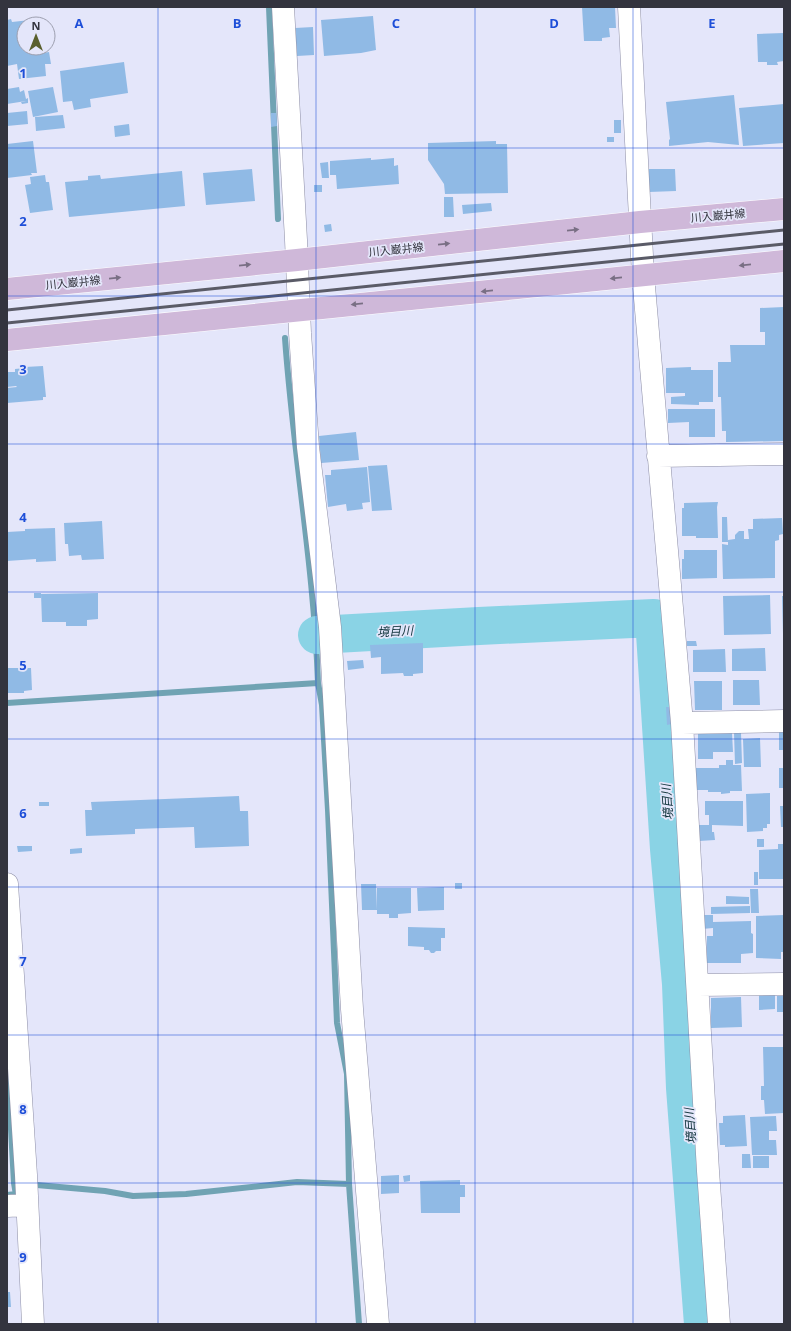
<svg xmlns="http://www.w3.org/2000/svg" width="791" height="1331" viewBox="0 0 791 1331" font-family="'Open Sans','Noto Sans JP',sans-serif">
	<rect width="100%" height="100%" fill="#e4e6fa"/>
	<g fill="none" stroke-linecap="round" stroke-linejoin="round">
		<path stroke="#70a3b3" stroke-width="6" d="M269 7 278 219
			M318 683 322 705 328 810 337 1023 347 1074 349 1184 359 1324
			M7 703 318 683C314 567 293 453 285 338
			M7 1057 14 1183 17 1201
			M14 1183 105 1191 133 1196 186 1194 297 1182 349 1184
			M7 1195 16 1194"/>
		<path stroke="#8ad3e5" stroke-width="38" d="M317 635 479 626 654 618 669 849 681 984 685 1088 703 1324"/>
	</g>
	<path fill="#90bae5" d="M582 7H615L616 28H609L610 37 602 38V41H584Z
		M373 16 376 50 361 53 324 56 321 20Z
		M11 19 12 22 39 19V24H24V48H43V53L49 52 51 64H45L46 76 19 79 17 64 7 66V20Z
		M313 27 314 55 297 56 295 28Z
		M784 33V61L777 62 778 65H767V62H758L757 34Z
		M124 62 128 93 90 99 91 107 74 110 72 101 63 102 60 71Z
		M19 87 20 92 24 90 26 99 28 98V103L22 104 21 102 26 101 7 104V89Z
		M53 87 58 112 33 117 28 91Z
		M734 95 739 145 708 142 669 146V140L670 139 666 102Z
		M784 104V143L743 146 739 108Z
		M27 111 28 124 7 126V113Z
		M271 113H276L277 126 271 127Z
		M63 115 65 128 36 131 35 117Z
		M614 120H621V133H614Z
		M129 124 130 135 115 137 114 126Z
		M607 137H614V142H607Z
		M33 141 37 173H31L32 175 7 178V144Z
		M496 141V144H507L508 193 445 194 444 184 428 160V143Z
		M371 158V160L394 158V166L398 165 399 184 337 189 336 175H330V161Z
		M328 162 329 178H322L320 163Z
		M252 169 255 201 206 205 203 173Z
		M649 169H675L676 191 649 192Z
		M182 171 185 206 69 217 65 182 88 180V176L100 175 101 179Z
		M45 175 46 182H49L53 210 30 213 25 185 31 184 30 177Z
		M314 185H322V192H314Z
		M444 197H453L454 217H444Z
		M491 203 492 211 463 214 462 205Z
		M331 224 332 231 325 232 324 225Z
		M784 307V441L726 442V431H722L721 397H718V362H731L730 345H765V332H760V308Z
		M43 366 46 397H43V400L7 403V388L17 387 16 386 7 387V372H15V369L25 368 26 384 25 367Z
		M691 367V370H713V402H699V405L671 404V397L685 396V393H666V368Z
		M668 409H715V437H689V422L668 423Z
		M356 432 359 460 321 463 319 436Z
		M387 465 392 510 372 511 368 466Z
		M367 467 370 502 362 503 363 509 347 511 346 504 328 507 325 475H331V470Z
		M718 502 717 507 718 538H696V536H682V508H684V503Z
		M722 517H727L728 542H722Z
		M782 518 783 534 779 535V540L775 541V578L723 579 722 544 728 545V540L735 539V535L739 531H744V539H749L748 529H753V519Z
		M102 521 104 559 82 560 81 555 69 556 68 544H65L64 523Z
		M55 528 56 561 36 562V559L7 561V532L25 531V529Z
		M684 550H717V578L682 579V559H684Z
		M34 593H41V598H34Z
		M98 593V619L87 620V626H66V622H42L41 594Z
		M770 595 771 634 724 635 723 596Z
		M782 596H784V634H783Z
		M687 641H696L697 646H687Z
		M423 643V673L413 674V676H404L403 673 381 674V657L371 658 370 645Z
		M765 648 766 671H732V649Z
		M725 649 726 672H693V650Z
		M363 660 364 668 348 670 347 661Z
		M7 668H31L32 690 24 691V693H7Z
		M733 680H759L760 705H733Z
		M694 681H722V710H695Z
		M666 707H670L671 724 667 725Z
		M779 731H784V750H779Z
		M732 733 733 752H713V759H698V734Z
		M734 733H741L742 763 735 764Z
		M760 738 761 767H744L743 739Z
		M726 760H733V765H741L742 791H730V793L721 794V792H708V790H695L694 768H719V765H726Z
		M779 768H784V788H779Z
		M770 793V824H767V828H763V831L747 832 746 794Z
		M239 796 240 811H248L249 846 195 848 194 827 135 829V834L86 836 85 810H92L91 802Z
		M705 801H743V826L712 825V832H714L715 840 699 841 698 825H709V815H705Z
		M39 802H49V806H39Z
		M780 806H784V827H781Z
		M757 839H764V847H757Z
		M778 844H784V879H759V850L778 849Z
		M17 846H32V851L18 852Z
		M82 848V853L70 854V849Z
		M754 872H758V885H754Z
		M455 883H462V889H455Z
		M361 884H376L377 910H362Z
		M444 887V910L418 911 417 888Z
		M377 888H411V913L398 914V918H389V914H377Z
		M750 889H758L759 913H751Z
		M726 896 749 897V904H726Z
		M750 906V913L711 914V907Z
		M702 915H713V922L751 921V933L753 934V953L741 954V963H706L707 936H713V928L702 929Z
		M784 915V952H781V959L756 958V916Z
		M408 927 445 928V938H441V951H436L434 953H431L429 950H424V947L408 946Z
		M775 992V1009L759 1010V993Z
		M777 996H784V1012H777Z
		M741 997 742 1027 711 1028V998Z
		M763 1047H784V1113L765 1114 764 1100H761V1086H764Z
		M745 1115 747 1146 725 1147V1145H720L719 1123H723V1116Z
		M776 1116 777 1131H769V1140H776L777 1155H752L750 1117Z
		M742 1154H750L751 1168H742Z
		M753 1156H769V1168H753Z
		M399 1175V1193L381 1194V1176Z
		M410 1175V1181L404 1182 403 1176Z
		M460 1180V1185H465V1197H460V1213H421L420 1181Z
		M7 1292H10L11 1307H7Z"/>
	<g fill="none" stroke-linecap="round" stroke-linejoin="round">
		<g stroke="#8d8ea6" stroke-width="23">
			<path id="minor" d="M283 7 296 240 300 333 308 447 330 627 352 1009 378 1324
				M629 7 643 275 682 723 708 1171 719 1324
				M658 456 784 454
				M682 723 784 721
				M7 884 26 1175 33 1324
				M698 985 784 984
				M7 1206 27 1205"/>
		</g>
		<g stroke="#fff" stroke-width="23">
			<path id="major" d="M7 289 297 260 640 222 784 209
				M7 340 784 261"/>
		</g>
		<use href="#minor" stroke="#fff" stroke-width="22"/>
		<use href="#major" stroke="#cfb8d9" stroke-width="22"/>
		<path stroke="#5a5b67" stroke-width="3" d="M7 310 784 230
			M7 323 784 244"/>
	</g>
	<defs><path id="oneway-solid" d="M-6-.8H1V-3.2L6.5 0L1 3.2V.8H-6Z"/></defs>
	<g fill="#796f84">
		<use href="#oneway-solid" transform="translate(573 230) rotate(-6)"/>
		<use href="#oneway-solid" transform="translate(444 244) rotate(-6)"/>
		<use href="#oneway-solid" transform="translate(245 265) rotate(-6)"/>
		<use href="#oneway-solid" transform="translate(745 265) rotate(174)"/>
		<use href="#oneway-solid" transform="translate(115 278) rotate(-6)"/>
		<use href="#oneway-solid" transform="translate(616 278) rotate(174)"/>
		<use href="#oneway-solid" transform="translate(487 291) rotate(174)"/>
		<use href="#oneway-solid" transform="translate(357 304) rotate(174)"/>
	</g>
	<path fill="none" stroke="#1d4ed8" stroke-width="1" stroke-opacity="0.55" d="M158 7V1324M316 7V1324M475 7V1324M633 7V1324M7 148H784M7 296H784M7 444H784M7 592H784M7 739H784M7 887H784M7 1035H784M7 1183H784"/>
	<g text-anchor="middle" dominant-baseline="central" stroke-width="3.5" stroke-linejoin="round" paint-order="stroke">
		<g font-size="11" fill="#33343e" stroke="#e4e6fa">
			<text transform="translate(718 215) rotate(-5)">川入巌井線</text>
			<text transform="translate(396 249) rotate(-6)">川入巌井線</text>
			<text transform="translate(73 282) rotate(-6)">川入巌井線</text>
		</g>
		<g font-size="12" font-style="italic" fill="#0f333b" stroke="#e4e6fa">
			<text transform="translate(395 631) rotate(-3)">境目川</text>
			<text transform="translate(667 802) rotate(-94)">境目川</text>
			<text transform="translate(690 1126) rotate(-94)">境目川</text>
		</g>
	</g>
	<g font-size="13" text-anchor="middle" font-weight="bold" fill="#1d4ed8" stroke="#e4e6fa" stroke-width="3.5" stroke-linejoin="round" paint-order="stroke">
		<text x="79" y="28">A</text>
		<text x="237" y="28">B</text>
		<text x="396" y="28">C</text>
		<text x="554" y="28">D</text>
		<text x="712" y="28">E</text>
		<text x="23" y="78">1</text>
		<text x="23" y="226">2</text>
		<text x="23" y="374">3</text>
		<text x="23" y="522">4</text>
		<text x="23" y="670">5</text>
		<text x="23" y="818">6</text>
		<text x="23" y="966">7</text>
		<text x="23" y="1114">8</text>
		<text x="23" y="1262">9</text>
	</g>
	<rect width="791" height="1331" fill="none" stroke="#33343e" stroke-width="16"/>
	<g transform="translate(36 36)"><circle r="19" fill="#e4e6fa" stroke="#9d9faf"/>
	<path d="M0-3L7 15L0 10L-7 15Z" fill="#595f2d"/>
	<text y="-6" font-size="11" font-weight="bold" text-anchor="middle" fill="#33343e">N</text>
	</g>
</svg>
